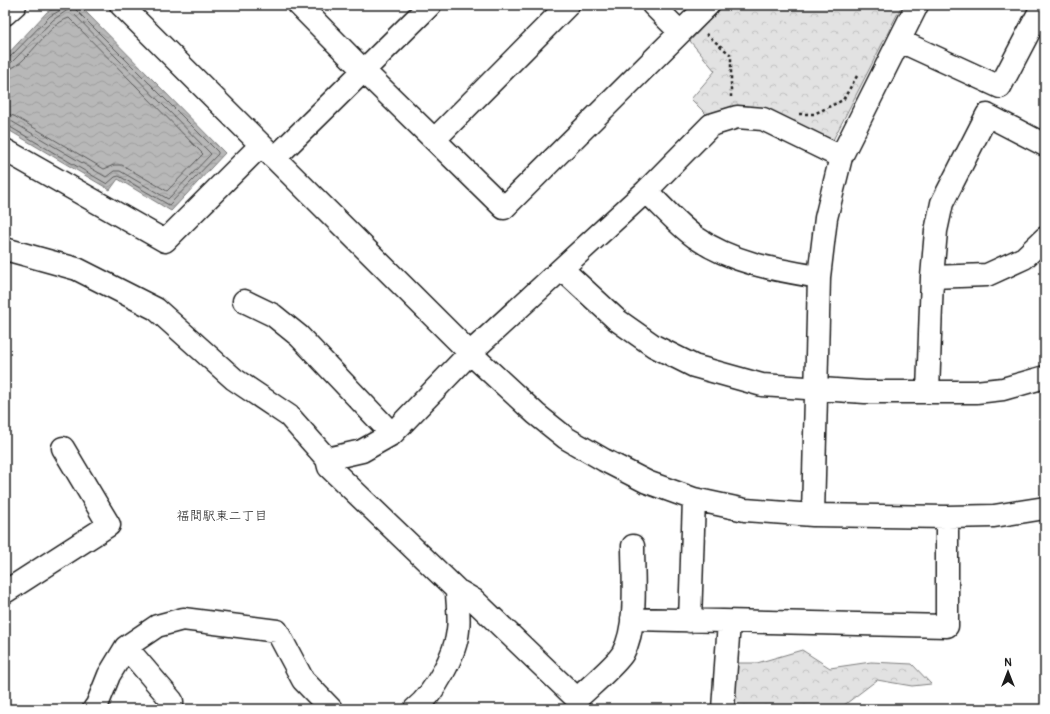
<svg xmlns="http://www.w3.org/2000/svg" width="1050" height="714" viewBox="0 0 1050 714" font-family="Pangolin,'Klee One',sans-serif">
	<defs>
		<pattern id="forest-crowns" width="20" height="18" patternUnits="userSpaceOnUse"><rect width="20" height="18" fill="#e2e2e2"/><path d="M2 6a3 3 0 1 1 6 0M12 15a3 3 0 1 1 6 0" fill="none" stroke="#c1c1c1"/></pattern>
		<pattern id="water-waves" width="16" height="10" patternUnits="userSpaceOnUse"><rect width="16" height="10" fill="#b8b8b8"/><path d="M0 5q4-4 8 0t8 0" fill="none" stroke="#9e9e9e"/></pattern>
	</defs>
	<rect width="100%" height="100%" fill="#fff"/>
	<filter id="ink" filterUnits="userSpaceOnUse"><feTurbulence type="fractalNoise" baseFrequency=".025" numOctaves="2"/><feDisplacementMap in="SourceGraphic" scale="8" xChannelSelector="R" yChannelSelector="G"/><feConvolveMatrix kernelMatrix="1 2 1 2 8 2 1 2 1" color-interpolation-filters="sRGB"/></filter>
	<g filter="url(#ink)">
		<path fill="url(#forest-crowns)" stroke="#7f7f7f" d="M724 5H902L831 144 707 115 691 99 715 71 690 41Z
			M802 650 830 668 871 662 912 664 931 684 912 686 877 680 839 709H728L731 663H757Z"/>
		<path fill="url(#water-waves)" stroke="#7a7a7a" d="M61 5H76L83 9 225 153 171 211 118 179 110 190 5 128V57L47 12Z"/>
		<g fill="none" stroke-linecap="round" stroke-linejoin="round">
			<path stroke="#5a5a5a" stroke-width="1" d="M5 59 9 58 50 16 61 10 62 5
				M5 64 12 62 53 20 69 9 211 154 168 199 120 171H114L106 177 11 121 5 119
				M5 70C26 69 45 25 69 18L203 154 167 191 122 165H114L104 169 14 116 5 113
				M5 124 107 184 115 177 119 176 169 205 218 154V152L76 10 75 5"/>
			<g stroke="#1c1c1c" stroke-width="25">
				<path id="minor" d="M121 5 470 353 536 414 566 438 604 460 647 482 694 499 745 510 813 515 947 517 994 516 1045 508
					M299 5 364 71 504 208 708 5
					M653 5 680 32
					M5 14 15 5
					M900 41 1000 87 1043 5
					M435 139 568 5
					M5 150 165 241 261 145
					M275 158 430 5
					M646 191C661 205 678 225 695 237 732 263 776 270 819 277
					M5 249 77 269 156 309 234 379 289 416 327 459 329 467 457 590 474 600 577 699C587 689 617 664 623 653 638 625 633 578 633 546
					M562 269 617 320 654 346 694 366 762 385 865 392H976L1003 389 1045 377
					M932 277 987 275 1024 258 1045 238
					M244 301 273 315 299 336 392 434
					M928 392 932 277 936 231 942 203 987 115 1045 145
					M327 459 362 451 392 434 470 353 646 191 711 125 737 117 763 119 841 157
					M813 515 819 277 826 218 841 157 917 5
					M5 592 109 525 63 448
					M632 619 947 626V517
					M690 621 694 499
					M126 647 172 701V709
					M94 709 97 705 109 675 126 647 157 626 183 619 277 631 303 680 331 709
					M415 709C434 694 456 654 458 630 460 617 457 603 457 590
					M723 709 729 622"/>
			</g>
			<path stroke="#1c1c1c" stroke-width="2.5" stroke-dasharray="3 3" stroke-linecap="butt" d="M706 34 731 55V97
				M799 114H814L843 100 857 76"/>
			<use href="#minor" stroke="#fff" stroke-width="22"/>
		</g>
	</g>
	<g text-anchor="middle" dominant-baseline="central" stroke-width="3.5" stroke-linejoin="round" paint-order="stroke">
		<g font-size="13" fill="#1c1c1c" stroke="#fff">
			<text x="222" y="516">福間駅東二丁目</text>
		</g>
	</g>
	<rect width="1050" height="714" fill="none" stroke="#fff" stroke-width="20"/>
	<rect x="10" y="10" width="1030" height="694" fill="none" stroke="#1c1c1c" stroke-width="1.5" filter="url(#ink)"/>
	<g transform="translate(1008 672)" stroke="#ffffff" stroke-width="3" paint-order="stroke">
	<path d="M0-3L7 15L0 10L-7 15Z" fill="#1c1c1c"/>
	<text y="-6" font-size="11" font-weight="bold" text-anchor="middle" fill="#1c1c1c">N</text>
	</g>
</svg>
